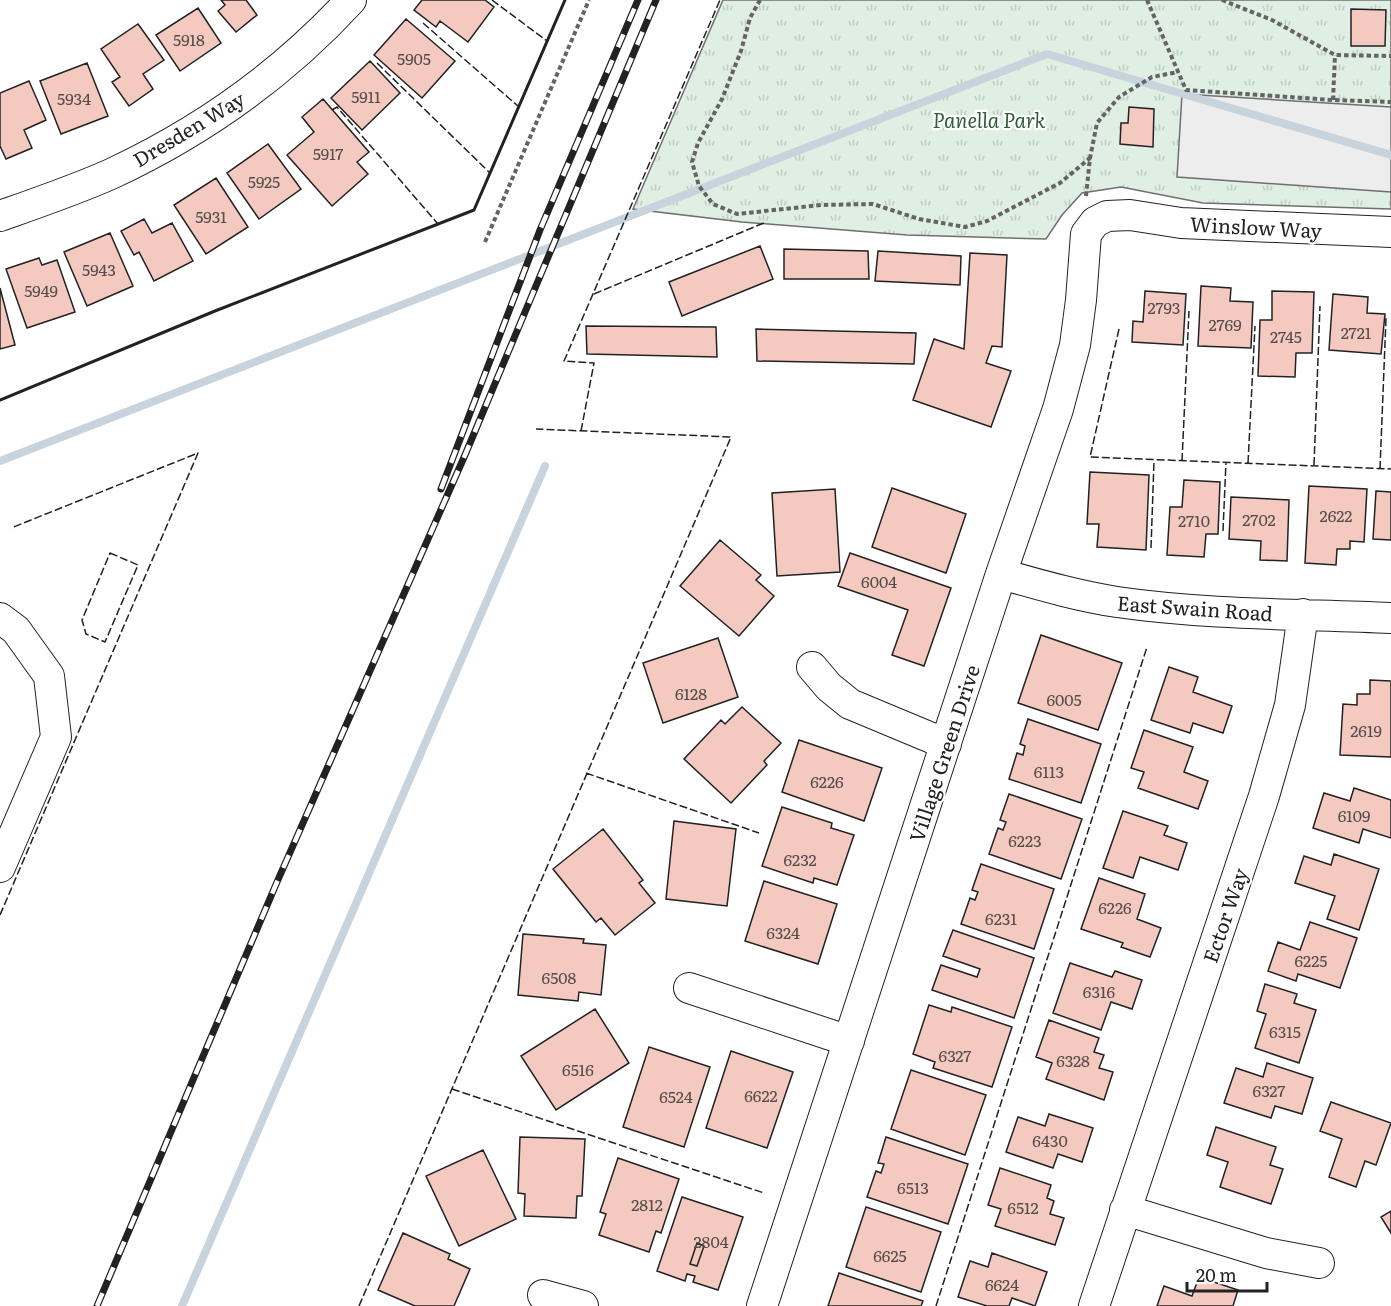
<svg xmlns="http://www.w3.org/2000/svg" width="1391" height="1306" viewBox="0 0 1391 1306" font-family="Literata,serif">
	<defs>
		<pattern id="park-tufts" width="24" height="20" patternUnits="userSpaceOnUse" patternTransform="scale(1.5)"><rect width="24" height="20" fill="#e0efe3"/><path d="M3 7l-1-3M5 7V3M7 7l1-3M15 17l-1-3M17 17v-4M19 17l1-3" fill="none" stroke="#c0cdc2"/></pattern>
	</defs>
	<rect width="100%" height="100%" fill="#fff"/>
	<path fill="url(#park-tufts)" stroke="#6f6f6f" stroke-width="1.5" d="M723 0H1391V209L1203 203 1121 187 1082 193 1062 215 1046 239 907 235 742 222 633 209Z"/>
	<path fill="#ededed" stroke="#6f6f6f" stroke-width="1.5" d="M1182 94 1391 107V192L1177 177Z"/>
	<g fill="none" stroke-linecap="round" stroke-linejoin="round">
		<path stroke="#c7d3dd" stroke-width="8" d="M0 461 1047 54 1391 155
			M182 1306 545 466"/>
	</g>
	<path fill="#f3c9c0" stroke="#222" stroke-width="1.5" fill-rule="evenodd" d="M221 0H246L257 15 236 32 218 11 225 5Z
		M422 0H485L494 7 468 42 440 21 436 27 414 10Z
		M198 8 221 43 180 71 156 35Z
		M1351 9 1386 10 1385 46H1351Z
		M406 19 455 61 422 98 374 55Z
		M138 24 164 60 143 74 153 89 129 106 112 82 120 77 101 49Z
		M370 61 400 93 362 130 331 98Z
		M87 63 108 116 61 134 40 81Z
		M29 81 46 120 24 130 32 148 6 159 0 146V93Z
		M323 99 369 152 357 162 368 174 332 206 287 155 314 132 302 117Z
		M1129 107 1154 109 1153 147 1120 144 1121 123H1128Z
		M268 144 301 189 259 219 227 173Z
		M216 178 248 227 206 254 174 205Z
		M144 219 152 233 172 223 193 261 154 281 139 252 134 255 121 231Z
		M110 233 133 286 87 306 64 252Z
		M760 246 773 279 682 316 669 282Z
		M784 249 868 251 869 279H784Z
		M878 251 961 256 960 285 875 281Z
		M970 253 1007 255 1002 347 992 346 986 363 1011 371 991 427 913 400 934 339 964 349Z
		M39 258 42 265 57 260 75 312 27 328 6 269Z
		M1201 286 1231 288 1230 301 1253 302 1251 348 1198 346Z
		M0 288 15 345 0 349Z
		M1145 291 1186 294 1183 345 1132 342 1133 321 1143 322Z
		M1272 291 1314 292 1312 353H1296L1295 377 1258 376 1260 320H1272Z
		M1333 294 1368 297 1367 313 1385 314 1381 354 1329 350Z
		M586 326 716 327 717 357 587 354Z
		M756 329 916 333 914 364 757 361Z
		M1090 472 1149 475 1146 550 1097 547 1099 524H1087Z
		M1184 480 1220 482 1218 534H1206L1204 557 1167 555 1170 507H1182Z
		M1309 486 1367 489 1364 542 1350 541V549H1337L1336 565 1305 563Z
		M892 488 966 514 946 573 872 547Z
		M835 489 840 572 777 576 772 493Z
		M1376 491 1391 492V540L1373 539Z
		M1231 497 1289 500 1287 561 1260 560 1261 541 1229 539Z
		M720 540 761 575 756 580 774 596 739 636 680 586Z
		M850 553 951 588 924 666 892 655 908 610 838 586Z
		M1041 635 1122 663 1098 730 1018 703Z
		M718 638 738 697 663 723 643 663Z
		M1169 667 1198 677 1193 692 1232 706 1223 733 1193 723 1190 733 1151 720Z
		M1370 680 1391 681V757L1340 755 1343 704 1357 705V694H1370Z
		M742 707 781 743 764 761 767 765 731 803 684 759 721 720 725 724Z
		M1028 719 1101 744 1081 803 1009 779 1017 753 1023 755 1025 746 1020 744Z
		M1144 730 1193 747 1184 772 1208 781 1198 809 1138 788 1144 772 1131 768Z
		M799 740 882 768 864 821 782 792Z
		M1354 788 1391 800V838L1363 829 1359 843 1313 828 1324 793 1350 801Z
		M1009 794 1082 819 1061 879 989 854 998 828 1003 830 1006 822 1000 820Z
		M782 807 832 823 831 828 854 835 837 885 814 878 813 883 762 866Z
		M1123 811 1168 826 1164 835 1187 843 1178 870 1140 857 1133 878 1103 868Z
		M674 821 736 829 727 906 666 899Z
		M603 829 643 880 639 883 655 903 615 935 601 918 596 922 553 869Z
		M1334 854 1379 869 1359 930 1327 919 1335 896 1295 883 1304 856 1331 865Z
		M981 864 1054 889 1034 949 961 924 970 898 975 900 978 892 972 890Z
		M1099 878 1145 894 1137 919 1161 928 1150 957 1121 947 1123 943 1081 929Z
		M764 881 837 904 818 964 745 941Z
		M1310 922 1357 938 1340 988 1298 974 1296 981 1268 971 1278 942 1300 950Z
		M953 930 1034 958 1014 1018 932 990 941 965 977 977 980 969 943 956Z
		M523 934 584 939 583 943 606 945 601 995 579 992 578 1001 518 995Z
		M1070 963 1112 977 1115 971 1142 980 1132 1009 1111 1002 1101 1030 1053 1013Z
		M1265 984 1297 994 1294 1003 1316 1010 1299 1063 1255 1048 1266 1014 1257 1011Z
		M929 1005 951 1012 952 1007 1012 1027 992 1087 933 1068 935 1062 913 1054Z
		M595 1009 629 1063 556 1110 521 1056Z
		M1049 1020 1099 1038 1094 1052 1104 1055 1099 1068 1113 1072 1104 1100 1046 1079 1052 1063 1036 1057Z
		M649 1047 710 1067 684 1147 623 1127Z
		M731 1051 793 1072 767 1148 706 1128Z
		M1267 1063 1313 1078 1302 1114 1275 1106 1271 1118 1224 1103 1236 1068 1263 1077Z
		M911 1070 986 1095 965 1155 891 1129Z
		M1331 1102 1391 1123 1376 1165 1365 1161 1356 1187 1329 1177 1342 1139 1320 1131Z
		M1049 1114 1093 1128 1082 1162 1058 1154 1053 1168 1006 1152 1018 1117 1045 1126Z
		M1216 1127 1276 1147 1270 1165 1283 1169 1271 1204 1220 1187 1228 1162 1207 1155Z
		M520 1137 585 1139 582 1196H577L576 1218 524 1216 525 1194 518 1193Z
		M886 1137 968 1164 948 1224 867 1197 876 1171 881 1173 884 1164 878 1163Z
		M483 1150 516 1219 459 1246 426 1176Z
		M618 1158 679 1179 661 1233 656 1231 649 1252 599 1235 606 1214 600 1212Z
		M1000 1168 1051 1185 1047 1198 1054 1201 1050 1214 1064 1218 1055 1245 995 1226 1001 1209 988 1205Z
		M682 1197 743 1217 718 1290 693 1282 695 1276 687 1274 685 1281 657 1271ZM697 1243 704 1246 697 1266 690 1264Z
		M866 1207 941 1232 921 1292 846 1267Z
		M1391 1211V1233L1381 1217Z
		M403 1233 450 1254 448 1259 470 1269 454 1306H415L378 1290Z
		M697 1243 704 1246 697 1266 690 1264Z
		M992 1253 1047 1272 1035 1306 1012 1298 1009 1306H987L958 1297 970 1261 988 1267Z
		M839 1273 923 1301 921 1306H828Z
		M1199 1277 1238 1290 1233 1306H1157L1164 1286 1192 1296Z"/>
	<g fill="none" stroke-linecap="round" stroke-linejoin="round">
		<g stroke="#222" stroke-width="32">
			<path id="minor" d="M0 216C37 203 75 190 111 174 201 132 284 73 351 0
				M1001 574C1040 585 1078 596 1117 602 1207 615 1300 614 1391 618
				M0 618 16 630 49 676 56 737 0 867
				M812 667 829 687 850 704 946 744
				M689 988 849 1041
				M1125 1210 1266 1253 1319 1263
				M543 1295 583 1306
				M762 1306 1001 574 1058 409 1075 345 1081 300 1086 234 1095 222 1107 216 1130 215 1181 223 1391 232
				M1094 1306 1264 796 1290 705 1303 614"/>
		</g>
		<path stroke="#646464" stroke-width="4" stroke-dasharray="4.5 3" stroke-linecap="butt" d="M760 0 750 18 741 51 722 99 698 143 692 162 699 186 713 204 737 214 821 205 873 204 919 219 965 227 987 221 1060 183 1090 158
			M1147 0 1186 90 1333 100 1391 102
			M1222 0 1272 20 1335 55 1391 56
			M1333 100 1335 55
			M1086 196 1090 158 1097 123 1119 97 1152 77 1178 72
			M485 242 589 0"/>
		<use href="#minor" stroke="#fff" stroke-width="30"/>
		<g stroke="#222" stroke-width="7">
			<path id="rail" d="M441 489 540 230 638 0
				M97 1306 277 882 465 455 656 0"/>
		</g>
		<use href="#rail" stroke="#fff" stroke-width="4.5" stroke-dasharray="14" stroke-linecap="butt"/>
		<path stroke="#222" stroke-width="1.5" stroke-dasharray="8 3" stroke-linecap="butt" d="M492 0 547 41
			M423 23 519 107
			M377 63 490 173
			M332 110 337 107 438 224
			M594 294 766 222
			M1119 329 1090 457 1391 469
			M581 431 594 363 564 361 720 0
			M1182 461 1189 311
			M1248 463 1255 326
			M1314 465 1320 306
			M1380 469 1386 318
			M1223 531 1226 462
			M1151 548 1154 461
			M110 553 138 565 105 642 86 634 82 620Z
			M586 773 759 833
			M0 915 198 453 11 528
			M452 1089 764 1193
			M359 1306 731 437 536 429
			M936 1306 1147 647"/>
		<path stroke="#222" stroke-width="3" d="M0 400 215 311 474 210 565 0"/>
	</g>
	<g text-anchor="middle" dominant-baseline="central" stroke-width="4.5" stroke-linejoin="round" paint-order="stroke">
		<g font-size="16" fill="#564c4a">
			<text x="189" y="39">5918</text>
			<text x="414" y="58">5905</text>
			<text x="366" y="96">5911</text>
			<text x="74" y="98">5934</text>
			<text x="328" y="153">5917</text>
			<text x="264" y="181">5925</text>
			<text x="211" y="216">5931</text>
			<text x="99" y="269">5943</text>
			<text x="41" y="290">5949</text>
			<text x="1164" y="307">2793</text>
			<text x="1225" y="324">2769</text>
			<text x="1356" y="332">2721</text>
			<text x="1286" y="336">2745</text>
			<text x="1336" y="515">2622</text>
			<text x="1259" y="519">2702</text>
			<text x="1194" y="520">2710</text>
			<text x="879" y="581">6004</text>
			<text x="691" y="693">6128</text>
			<text x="1064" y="699">6005</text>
			<text x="1366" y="730">2619</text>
			<text x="1049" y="771">6113</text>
			<text x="827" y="781">6226</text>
			<text x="1354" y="815">6109</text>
			<text x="1025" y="840">6223</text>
			<text x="800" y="859">6232</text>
			<text x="1115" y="907">6226</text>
			<text x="1001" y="918">6231</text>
			<text x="783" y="932">6324</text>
			<text x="1311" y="960">6225</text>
			<text x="559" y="977">6508</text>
			<text x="1099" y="991">6316</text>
			<text x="1285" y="1031">6315</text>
			<text x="955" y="1055">6327</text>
			<text x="1073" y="1060">6328</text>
			<text x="578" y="1069">6516</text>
			<text x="1269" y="1090">6327</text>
			<text x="761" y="1095">6622</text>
			<text x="676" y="1096">6524</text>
			<text x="1050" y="1140">6430</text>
			<text x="913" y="1187">6513</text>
			<text x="647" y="1204">2812</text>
			<text x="1023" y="1207">6512</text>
			<text x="711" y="1241">2804</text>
			<text x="890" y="1255">6625</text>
			<text x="1002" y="1284">6624</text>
		</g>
		<g font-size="20" font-style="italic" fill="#2f5e38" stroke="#fff">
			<text x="989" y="119">Panella Park</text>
		</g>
		<g font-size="20" fill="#222" stroke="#fff">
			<text transform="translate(188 128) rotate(-31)">Dresden Way</text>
			<text transform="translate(1256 226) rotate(3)">Winslow Way</text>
			<text transform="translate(1195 607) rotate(4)">East Swain Road</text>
			<text transform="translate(943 753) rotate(-72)">Village Green Drive</text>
			<text transform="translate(1224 915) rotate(-71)">Ector Way</text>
		</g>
	</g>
	<path d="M1187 1282v9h80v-9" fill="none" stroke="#222222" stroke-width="3"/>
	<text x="1196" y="1282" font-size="18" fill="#222222" stroke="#ffffff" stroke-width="4.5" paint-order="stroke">20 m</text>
</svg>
